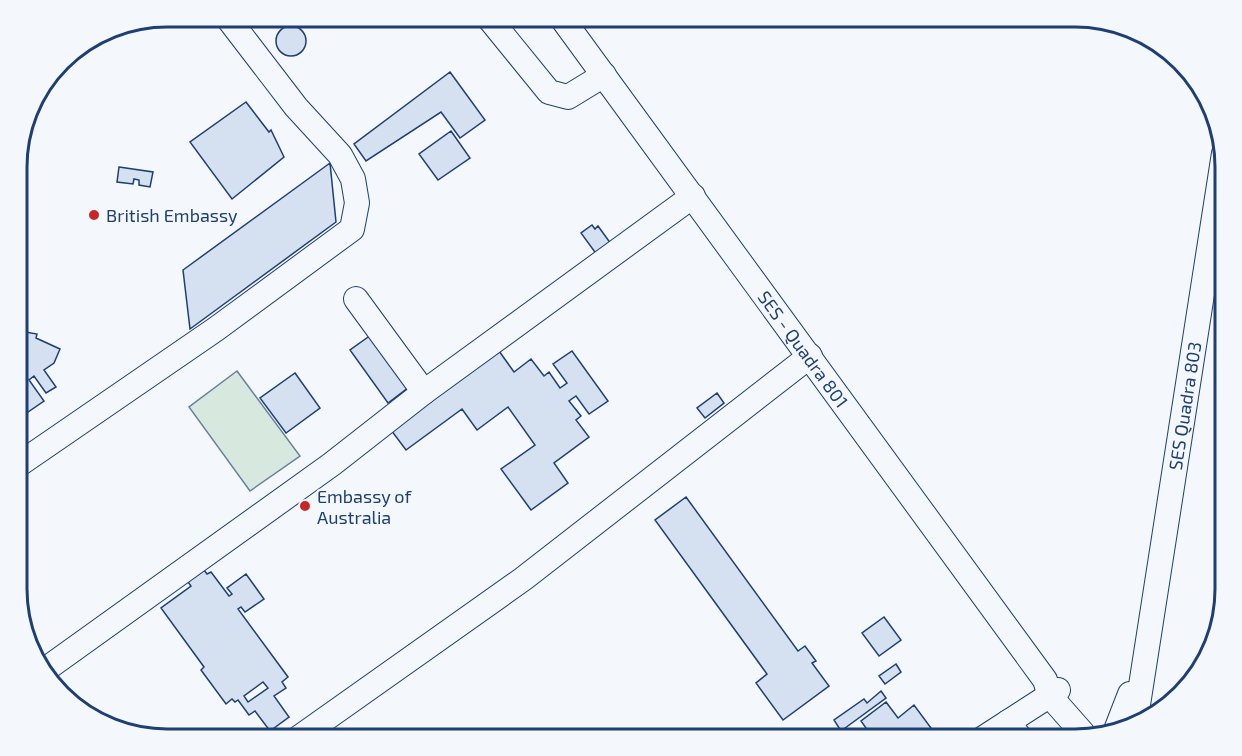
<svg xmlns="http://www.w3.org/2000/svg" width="1242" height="756" viewBox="0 0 1242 756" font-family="'Exo 2',sans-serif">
	<rect width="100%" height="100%" fill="#f4f7fb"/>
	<path fill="#d7e8df" stroke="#687fa3" stroke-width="1.5" d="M237 371 300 456 250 491 189 407Z"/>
	<path fill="#d5e0f0" stroke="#1d3f73" stroke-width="1.5" fill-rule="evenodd" d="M276 41a15 15 0 1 1 30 0a15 15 0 1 1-30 0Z
		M450 72 485 120 460 138 441 112 366 161 354 144Z
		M246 102 269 132 271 130 284 157 232 199 190 142Z
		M451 131 470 158 438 180 419 154Z
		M330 163 336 222 190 329 183 270Z
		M119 167 153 172 150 187 139 185V180L134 179 133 184 117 182Z
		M592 225 595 229 598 226 614 248 600 259 581 233Z
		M18 322 27 323 25 332 37 334 36 338 60 349 54 363 44 370 56 387 46 393 34 376 29 380 44 401 28 412 23 405 18 404Z
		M371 335 409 387 388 403 350 350Z
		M499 351 514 372 531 359 544 376 549 372 560 388 567 383 553 364 572 351 608 401 589 414 576 396 569 401 581 416 576 420 589 437 554 463 568 483 531 510 501 469 535 445 508 407 477 430 462 409 406 450 391 430Z
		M295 373 320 408 286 433 260 398Z
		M717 393 724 403 705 418 697 408Z
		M686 497 798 651 805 646 816 661 812 663 829 686 783 720 756 683 767 674 655 520Z
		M201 566 207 574 211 572 229 596 232 594 227 588 246 574 264 599 245 612 241 607 238 609 288 677 282 682 286 688 274 696 289 717 270 731 255 711 249 715 238 700 235 702 232 699 226 704 201 670 204 667 161 608 191 586 185 578ZM263 682 268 688 248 702 244 696Z
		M884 617 901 640 879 656 862 633Z
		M896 664 901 672 885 684 879 676Z
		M881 691 886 698 841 731 834 720 864 699 867 703Z
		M886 702 898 718 914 705 934 732 924 739H868L861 731 866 728 861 721Z
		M959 729 966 739H943L949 736Z"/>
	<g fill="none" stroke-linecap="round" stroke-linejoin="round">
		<g stroke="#1d3f73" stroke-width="26">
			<g id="minor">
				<path d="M488 17 549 92 568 97 604 75"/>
				<path id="s1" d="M561 17 1045 680 1050 696 1087 738"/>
				<path d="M356 299 424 392 693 196"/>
				<path d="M18 465 216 329 352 229 357 203 353 179 340 155 296 107 227 17"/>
				<path d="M42 672 332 464 424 392"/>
				<path d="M1008 722 1021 739"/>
				<path id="s2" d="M1135 724 1224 153"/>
				<path d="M1116 730 1130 694"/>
				<path d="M297 739 523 579 810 356"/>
				<path d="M982 739 1058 690"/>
			</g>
		</g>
		<use href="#minor" stroke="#f4f7fb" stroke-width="24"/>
	</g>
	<g fill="#c62828" stroke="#f4f7fb" stroke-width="2">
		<circle cx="94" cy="215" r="6"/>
		<circle cx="305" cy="506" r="6"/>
	</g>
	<g text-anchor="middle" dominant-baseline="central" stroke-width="4.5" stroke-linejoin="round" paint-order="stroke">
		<g font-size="18" fill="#1d3f73" stroke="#f4f7fb" text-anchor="start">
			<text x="106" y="215">British Embassy</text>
			<text x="317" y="496">Embassy of<tspan x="317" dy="21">Australia</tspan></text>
		</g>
		<g font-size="18" fill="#1d3f73" stroke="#f4f7fb">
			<text stroke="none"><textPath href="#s1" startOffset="411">SES - Quadra 801</textPath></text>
			<text stroke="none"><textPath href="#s2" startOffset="322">SES Quadra 803</textPath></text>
		</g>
	</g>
	<path d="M0 0H1242V756H0ZM167 27H1075A140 140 0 0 1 1215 167V589A140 140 0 0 1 1075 729H167A140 140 0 0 1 27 589V167A140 140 0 0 1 167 27Z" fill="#f4f7fb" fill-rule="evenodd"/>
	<path fill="none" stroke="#1d3f73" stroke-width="3" d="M167 27H1075A140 140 0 0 1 1215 167V589A140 140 0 0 1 1075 729H167A140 140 0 0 1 27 589V167A140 140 0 0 1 167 27Z"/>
</svg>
